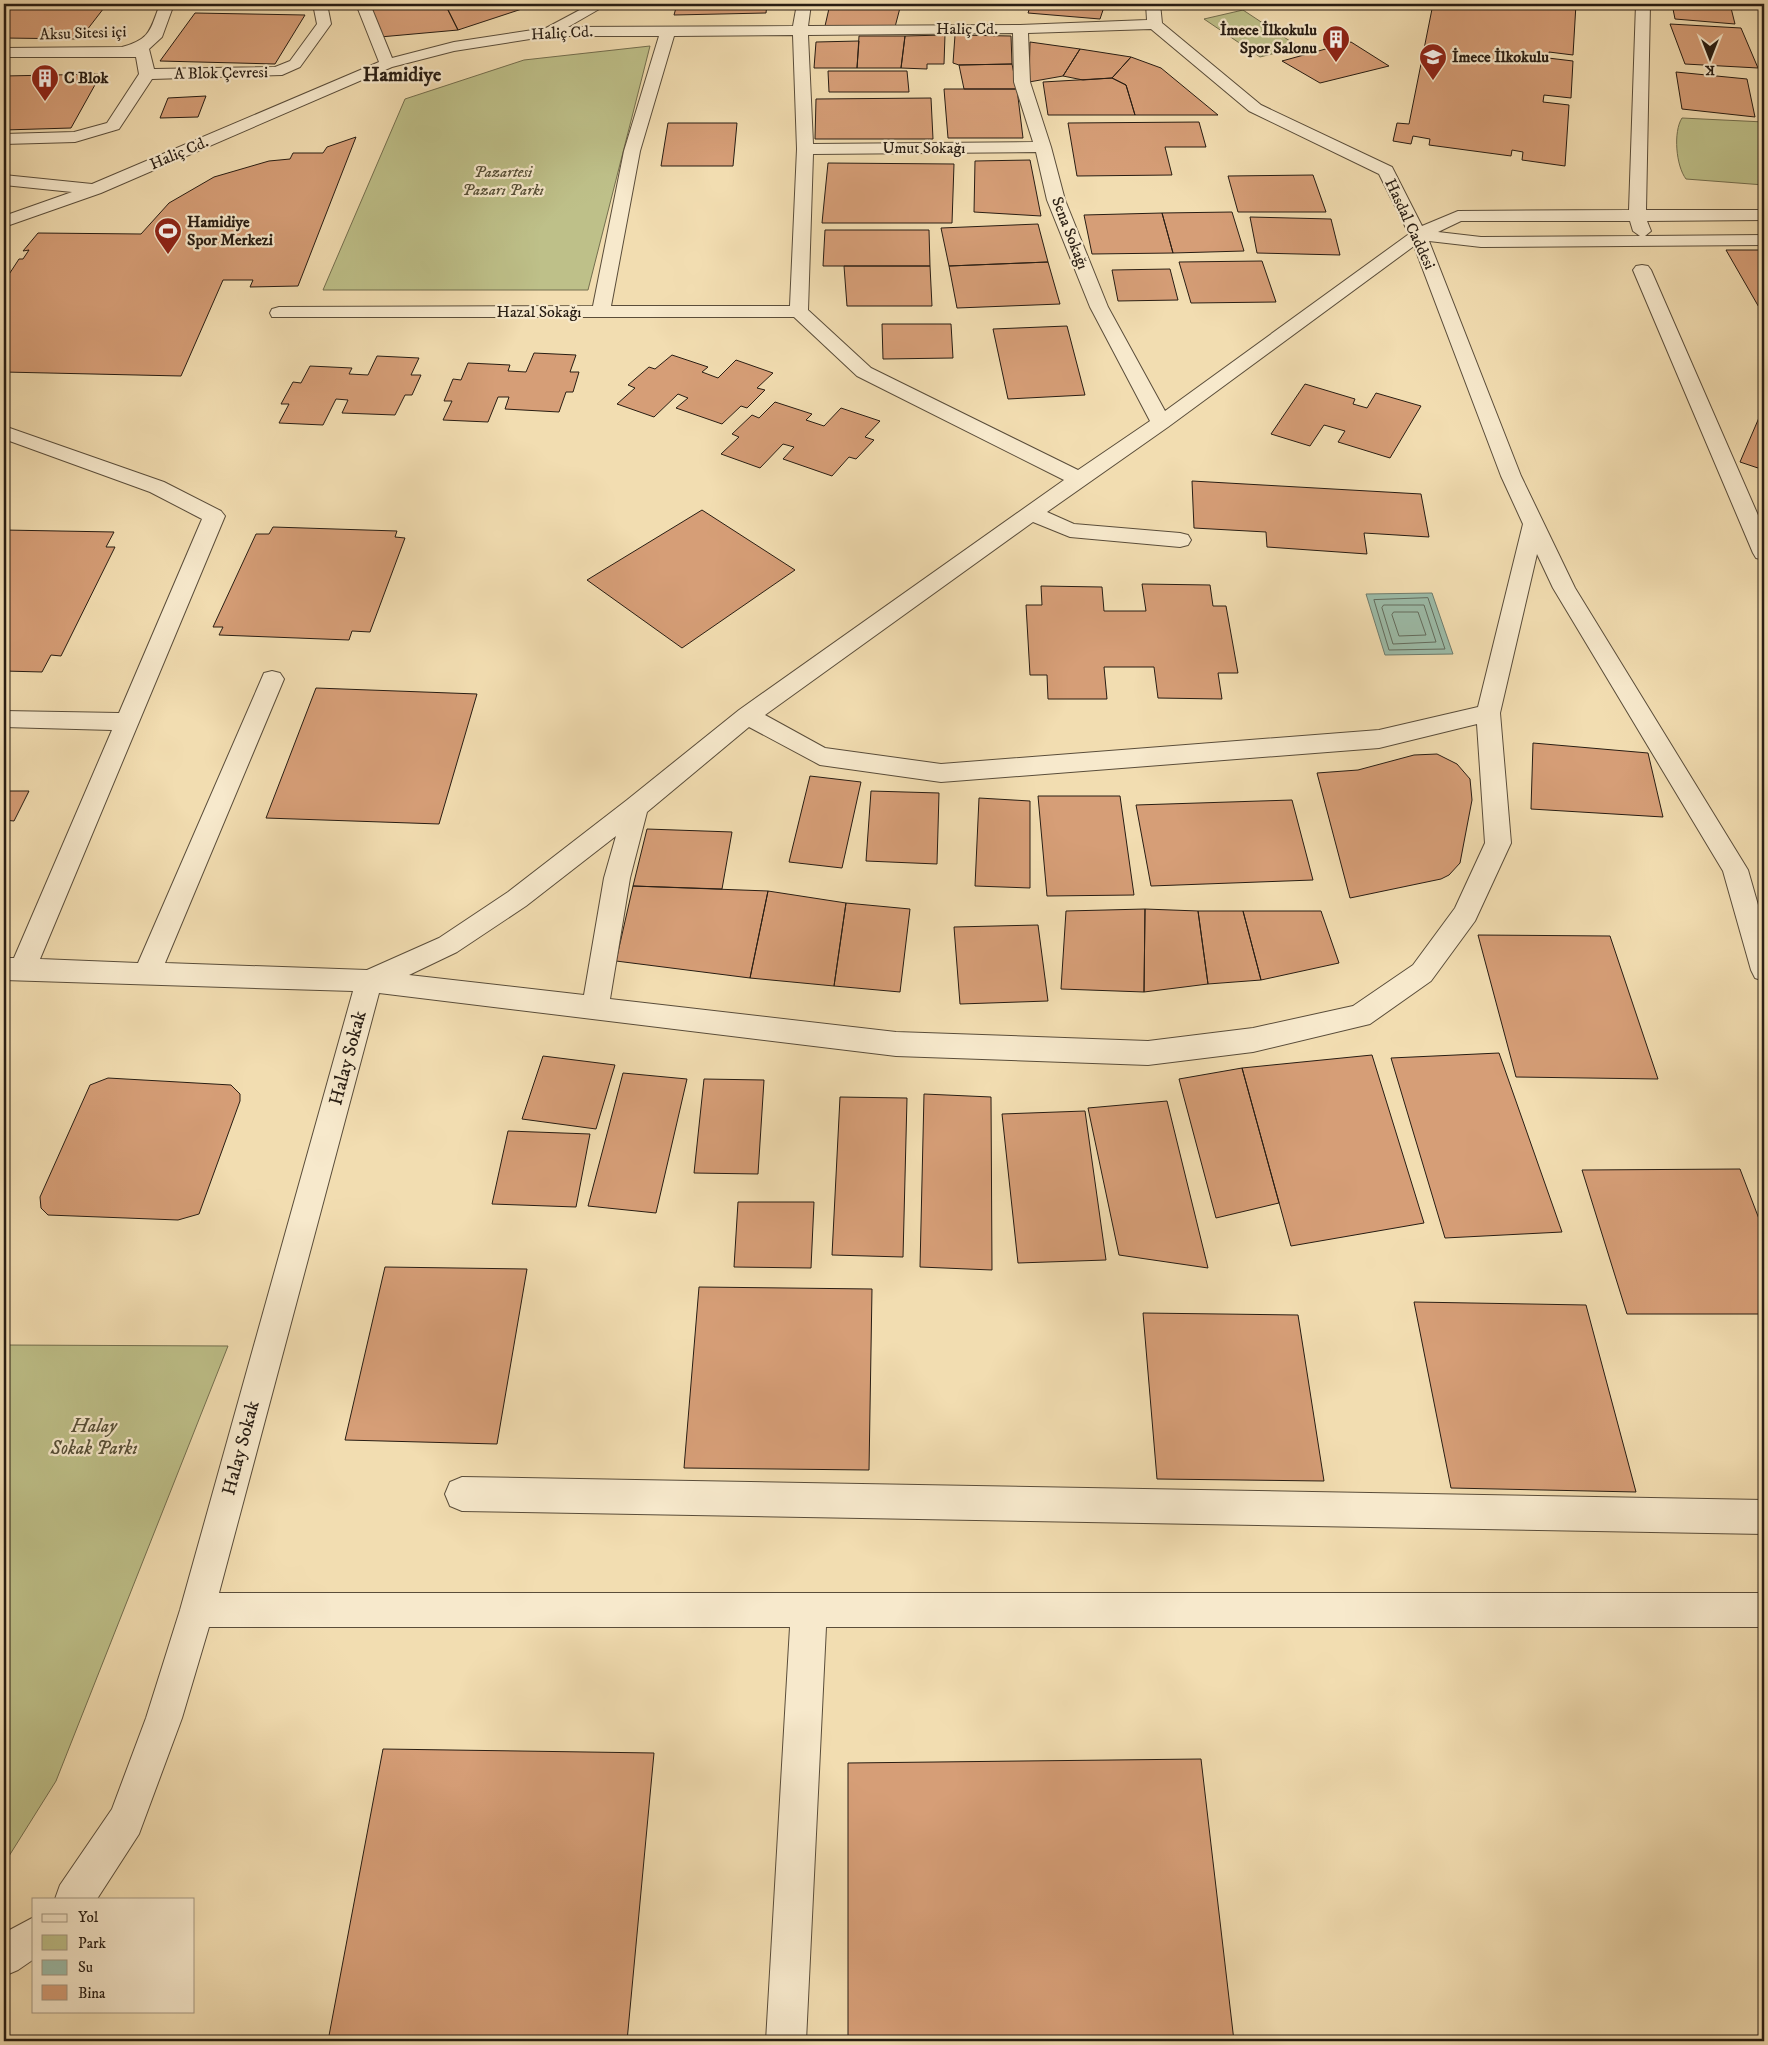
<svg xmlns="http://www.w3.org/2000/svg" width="1768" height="2045" viewBox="0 0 1768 2045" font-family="'IM FELL DW Pica',serif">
	<rect width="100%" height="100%" fill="#f2ddb1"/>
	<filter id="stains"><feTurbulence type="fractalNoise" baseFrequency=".004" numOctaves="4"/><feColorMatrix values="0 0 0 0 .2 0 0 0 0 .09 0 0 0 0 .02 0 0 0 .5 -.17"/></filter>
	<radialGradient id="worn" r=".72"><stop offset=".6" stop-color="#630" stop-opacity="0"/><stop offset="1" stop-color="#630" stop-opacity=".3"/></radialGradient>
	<path fill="#bec089" stroke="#736e4e" d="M1243 10 1299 47 1260 57 1204 19Z
		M650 46 588 290H323L405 99 524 60Z
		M1682 118 1764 122V185L1686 179C1676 166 1673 132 1682 118Z
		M4 1345 228 1346 56 1781 4 1864Z"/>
	<path fill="#9cbca9" stroke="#6e7c6d" d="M1432 593 1453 654 1385 655 1366 594Z"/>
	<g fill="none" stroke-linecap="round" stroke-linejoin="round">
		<path stroke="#626c5e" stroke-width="1" d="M1428 598 1445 649 1389 650 1374 600Z
			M1384 605H1424L1436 642 1393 644 1382 608Z
			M1394 612H1418L1426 635 1399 636 1392 615Z"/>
	</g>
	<path fill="#d69e77" stroke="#281d13" d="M4 4H107L80 39 4 38Z
		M371 4H445L458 30 380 37Z
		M445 4H537L458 30Z
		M677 4H767L766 13 674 15Z
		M830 4H901L895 27 825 26Z
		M1031 4H1105L1100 19 1028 13Z
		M1433 4H1576L1573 55 1549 52 1548 58 1573 61 1571 98 1544 95 1543 102 1569 105 1565 166 1522 160 1523 152 1512 150 1511 156 1429 145 1430 139 1413 136 1411 144 1393 141 1397 123 1409 124Z
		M1672 4H1730L1735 24 1675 19Z
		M195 13 305 15 275 64 160 61Z
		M1670 24 1741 28 1758 68 1685 64Z
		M945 35 944 64H927V69L901 68 905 36Z
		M955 35 1011 36 1012 64 959 65 953 63Z
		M859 36H905L901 68H857Z
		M859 41 857 68H814L816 42Z
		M1030 42 1080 49 1063 76 1029 82Z
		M1351 42 1389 66 1320 83 1282 61Z
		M1080 49 1131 57 1112 78 1083 80 1063 76Z
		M1131 57 1161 68 1218 115H1135L1126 85 1112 78Z
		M1012 64 1017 89H964L959 65Z
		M828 71H907L909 92H829Z
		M1676 72 1747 79 1755 117 1682 109Z
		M101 74 71 128 4 130V76Z
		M1112 78 1126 85 1135 115H1048L1043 82Z
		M944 89H1017L1023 138H948Z
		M206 96 198 117 160 118 168 98Z
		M931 98 933 139H815L816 99Z
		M1199 122 1206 147H1165L1172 175 1077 176 1068 123Z
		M668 123H737L733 166H661Z
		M356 137 298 286 250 287 253 280H223L181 376 4 372V282L19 259H23L29 250 23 251 38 233 141 234 169 203 214 177 269 161 290 159 293 153H323L327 147Z
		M1030 160 1041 216 974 212 975 161Z
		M828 163 954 164 952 223H822Z
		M1313 175 1326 212H1238L1228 176Z
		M1232 212 1244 251 1173 253 1162 213Z
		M1162 213 1173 253 1092 254 1084 215Z
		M1250 217 1331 219 1340 255 1257 253Z
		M1038 224 1048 262 949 266 941 228Z
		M825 230H929L930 266H823Z
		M1726 250H1764V316Z
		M1262 261 1276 302 1191 303 1179 262Z
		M1048 262 1060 304 957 308 949 266Z
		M844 266H930L932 306H847Z
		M1170 269 1178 300 1118 301 1112 270Z
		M882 324H951L953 358 883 359Z
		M1067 326 1085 395 1008 399 993 329Z
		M534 353 576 355 570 372H579L573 392H566L559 412 505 409 509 397H498L488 422 443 420 452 401H444L453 379 461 380 468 363 510 365 508 371 526 372Z
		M672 355 708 367 702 372 718 378 736 360 773 373 757 388 765 390 747 408 741 406 722 424 676 408 688 398 678 394 654 417 617 404 635 388 628 385 649 367 655 369Z
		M377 356 419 358 411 375H421L412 395H405L395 415 342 413 348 400 336 399 323 425 279 423 289 404H281L293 382 301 383 310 366 352 368 349 374 368 375Z
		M1305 384 1355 399 1353 404 1367 408 1376 393 1421 406 1390 458 1338 442 1345 431 1324 425 1310 446 1271 434Z
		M775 402 812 414 806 420 824 426 841 408 880 421 865 437 874 440 856 459 849 457 832 476 783 459 794 447 783 444 760 468 721 454 739 437 732 434 752 415 759 418Z
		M1764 406V470L1740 462Z
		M1192 481 1421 494 1429 537 1364 533 1367 554 1267 547 1266 532 1194 528Z
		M702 510 795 570 682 648 587 580Z
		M273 527 397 531 395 537 405 538 370 632 352 631 349 640 219 635 223 627H213L256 534H269Z
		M4 530 114 532 106 547H115L61 656 51 655 42 672 4 671Z
		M1142 584 1210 585 1213 606H1226L1238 673H1218L1222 699 1158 698 1154 667H1104L1107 699H1048L1047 675H1030L1026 605H1042L1041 586 1102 587 1104 611H1146Z
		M316 688 477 694 439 824 266 818Z
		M1533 743 1648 753 1663 817 1531 809Z
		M1437 754 1457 764 1470 779 1472 800 1460 863 1449 875 1441 879 1350 898 1317 773 1358 770 1414 755Z
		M810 776 861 782 842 868 789 862Z
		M4 791H29L14 821 4 820Z
		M871 791 939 793 937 864 866 861Z
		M1038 796H1120L1134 895 1047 896Z
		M979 798 1030 801V888L975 886Z
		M1292 800 1313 880 1151 886 1136 805Z
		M647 829 732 832 722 889 633 886Z
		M633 886 768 891 750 978 616 961Z
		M768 891 846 903 834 986 750 978Z
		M846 903 910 909 900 992 834 986Z
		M1145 909 1198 911 1208 984 1144 992Z
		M1145 909 1144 992 1061 989 1066 911Z
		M1198 911H1243L1261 980 1208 984Z
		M1243 911H1321L1339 963 1261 980Z
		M1038 925 1048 1001 960 1004 954 927Z
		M1478 935 1610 936 1658 1079 1516 1077Z
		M1499 1053 1562 1232 1445 1238 1391 1058Z
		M1372 1055 1424 1223 1291 1246 1242 1068Z
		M543 1056 615 1065 596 1129 522 1119Z
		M1242 1068 1279 1203 1216 1218 1179 1079Z
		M623 1073 687 1079 656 1213 588 1206Z
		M108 1078 231 1085 240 1094V1101L199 1214 178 1220 48 1215 41 1208 40 1197 90 1085Z
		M704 1079 764 1080 758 1174 694 1173Z
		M924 1094 991 1097 992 1270 920 1267Z
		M840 1097 907 1098 903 1257 832 1255Z
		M1167 1101 1208 1268 1119 1255 1088 1108Z
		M1085 1111 1106 1260 1018 1263 1002 1114Z
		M508 1131 590 1134 576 1207 492 1204Z
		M1740 1169 1764 1232V1314H1627L1582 1170Z
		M738 1202H814L811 1268 734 1267Z
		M385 1267 527 1269 497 1444 345 1440Z
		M699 1287 872 1289 869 1470 684 1468Z
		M1414 1302 1586 1305 1636 1492 1451 1488Z
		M1143 1313 1298 1315 1324 1481 1157 1479Z
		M383 1749 654 1753 627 2041H328Z
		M1201 1759 1234 2041H848V1763Z"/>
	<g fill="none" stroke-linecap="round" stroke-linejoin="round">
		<g stroke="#5a4d3a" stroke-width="2">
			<path id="minor" d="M160 4H174L162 37 149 49 154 69 275 67 290 61 317 24 313 4H327L331 24 300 67 282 75 152 79 119 129 75 142 4 144V134L74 132 107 123 139 74 136 57H4V48L122 47C151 39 150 30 160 4Z
				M356 4H370L392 58 454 42 546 28 591 4H608L568 27 793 26 797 4H811L808 26 1020 25 1147 20 1146 4H1160L1162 23 1261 105 1392 167 1422 226 1458 211 1629 210 1636 4H1650L1646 210H1764V220L1647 221 1651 231 1645 236 1764 235V245L1481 247 1429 241 1521 476 1575 588 1748 870 1764 926V981L1755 978 1751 970 1723 871 1553 588 1537 554 1500 713 1511 843 1475 921 1431 981 1370 1024 1253 1052 1148 1065 896 1056 379 993 219 1593H1764V1627H826L806 2041H766L790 1627H209L182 1718 139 1834 97 1899H55L60 1885 112 1809 146 1718 180 1610 353 991 4 980V958H14L112 730 4 727V711L119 713 202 519 150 492 4 439V426L164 482 221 511 225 516 40 959 138 963 264 673 272 671 280 673 284 679 165 963 367 970 439 938 508 892 627 800 739 710 1064 480 857 376 794 317H272L270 313 272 309 279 307 593 306 624 151 659 36H549L454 51 392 67 101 193 4 227V216L72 192 4 185V175L92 184 379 62ZM1151 29 1249 111 1379 174 1409 234 1165 411 1108 307 1065 200 1051 147 1030 82 1028 33ZM1013 33 1014 82 1033 142 813 144 808 35ZM793 35 797 149 790 306H611L640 151 674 36ZM1036 152 1047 200 1090 307 1150 421 1078 470 871 368 808 310 813 154ZM1461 221H1630L1633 231 1640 236 1481 237 1438 232ZM1414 246 1501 476 1523 524 1478 707 1379 730 941 764 825 748 765 715 1033 522 1070 537 1180 547 1188 545 1191 540 1188 535 1180 533 1074 524 1047 512 1168 427ZM1477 724 1485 843 1455 908 1413 965 1353 1006 1253 1028 1148 1041 896 1032 610 999 630 878 647 812 749 727 820 765 941 782 1379 748ZM616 836 604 878 584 995 409 975 457 952 526 906Z
				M1642 265 1648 266 1651 270 1764 529V560L1756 558 1753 553 1633 270 1636 266Z
				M462 1477 1764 1500V1534L462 1511 450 1506 445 1494 450 1482Z
				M34 1917V1959L18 1970 4 1976V1933Z"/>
		</g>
		<use href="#minor" fill="#f7e9cc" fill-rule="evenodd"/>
	</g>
	<defs>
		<g id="building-pin" transform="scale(1.4375)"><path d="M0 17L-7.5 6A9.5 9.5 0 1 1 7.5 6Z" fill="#8f2418" stroke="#f7e9cc"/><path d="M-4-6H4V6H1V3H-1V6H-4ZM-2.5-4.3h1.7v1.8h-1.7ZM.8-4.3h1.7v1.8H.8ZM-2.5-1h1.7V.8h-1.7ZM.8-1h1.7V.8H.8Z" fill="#fff"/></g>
		<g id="school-pin" transform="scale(1.4375)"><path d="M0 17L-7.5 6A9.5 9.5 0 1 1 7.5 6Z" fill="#8f2418" stroke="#f7e9cc"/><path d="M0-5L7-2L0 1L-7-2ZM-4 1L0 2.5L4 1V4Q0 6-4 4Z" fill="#fff"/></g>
		<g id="stadium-pin" transform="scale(1.4375)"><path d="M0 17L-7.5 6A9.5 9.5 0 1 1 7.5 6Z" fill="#8f2418" stroke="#f7e9cc"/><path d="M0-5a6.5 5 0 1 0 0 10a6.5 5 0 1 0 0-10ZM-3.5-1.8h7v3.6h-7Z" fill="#fff"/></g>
	</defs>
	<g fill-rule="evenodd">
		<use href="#building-pin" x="1336" y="39"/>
		<use href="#school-pin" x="1433" y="57"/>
		<use href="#building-pin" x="45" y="78"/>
		<use href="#stadium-pin" x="168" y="231"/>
	</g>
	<g text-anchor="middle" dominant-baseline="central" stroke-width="4.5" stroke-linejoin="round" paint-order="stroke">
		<g font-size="16" fill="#281d13" stroke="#f7e9cc">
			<text x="967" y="29">Haliç Cd.</text>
			<text transform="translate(83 33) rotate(-2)">Aksu Sitesi içi</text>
			<text transform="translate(562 33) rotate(-3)">Haliç Cd.</text>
			<text transform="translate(221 73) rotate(-1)">A Blok Çevresi</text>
			<text x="924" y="148">Umut Sokağı</text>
			<text transform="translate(179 153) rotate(-23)">Haliç Cd.</text>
			<text transform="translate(1410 224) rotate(65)">Hasdal Caddesi</text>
			<text transform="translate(1070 233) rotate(69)">Sena Sokağı</text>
			<text x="539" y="312">Hazal Sokağı</text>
		</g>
		<g font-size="16" font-weight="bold" fill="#281d13" stroke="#f7e9cc" text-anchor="start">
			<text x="1317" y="30" text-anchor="end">İmece İlkokulu<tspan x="1317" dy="18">Spor Salonu</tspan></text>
			<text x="1452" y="57">İmece İlkokulu</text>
			<text x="64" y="78">C Blok</text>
			<text x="187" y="222">Hamidiye<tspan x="187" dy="18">Spor Merkezi</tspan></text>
		</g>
		<g font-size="16" font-style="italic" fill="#554e36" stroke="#f7e9cc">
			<text x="503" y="172">Pazartesi<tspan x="503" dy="18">Pazarı Parkı</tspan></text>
		</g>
		<g font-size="19" fill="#281d13" stroke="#f7e9cc">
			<text transform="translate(348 1058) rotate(-75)">Halay Sokak</text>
			<text transform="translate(241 1448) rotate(-75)">Halay Sokak</text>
		</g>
		<g font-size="19" font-style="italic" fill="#554e36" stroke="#f7e9cc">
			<text x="94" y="1426">Halay<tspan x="94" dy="22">Sokak Parkı</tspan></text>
		</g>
		<g font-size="20" font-weight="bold" fill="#281d13" stroke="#f7e9cc">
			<text x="402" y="75">Hamidiye</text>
		</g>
	</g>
	<rect width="1768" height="2045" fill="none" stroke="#f2ddb1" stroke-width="20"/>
	<rect x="5" y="5" width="1758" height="2035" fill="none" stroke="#281d13" stroke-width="2.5"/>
	<rect x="10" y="10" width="1748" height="2025" fill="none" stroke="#281d13"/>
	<rect x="32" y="1898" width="162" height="115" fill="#f7e9cc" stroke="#a49782"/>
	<rect x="42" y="1914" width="25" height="8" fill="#f7e9cc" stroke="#a49782"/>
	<text x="78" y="1922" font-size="15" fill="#281d13">Yol</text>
	<rect x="42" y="1935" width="25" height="15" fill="#bec089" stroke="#a49782"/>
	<text x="78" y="1948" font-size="15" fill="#281d13">Park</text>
	<rect x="42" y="1960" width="25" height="15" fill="#9cbca9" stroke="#a49782"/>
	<text x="78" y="1972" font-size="15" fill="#281d13">Su</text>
	<rect x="42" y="1985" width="25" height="15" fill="#d69e77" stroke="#a49782"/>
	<text x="78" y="1998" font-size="15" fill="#281d13">Bina</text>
	<g transform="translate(1710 58) rotate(180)" stroke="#f7e9cc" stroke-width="4" paint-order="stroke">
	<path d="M0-4L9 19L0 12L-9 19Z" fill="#281d13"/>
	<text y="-8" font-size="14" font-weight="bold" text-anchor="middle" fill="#281d13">K</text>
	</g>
	<rect width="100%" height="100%" filter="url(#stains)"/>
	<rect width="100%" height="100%" fill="url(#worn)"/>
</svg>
